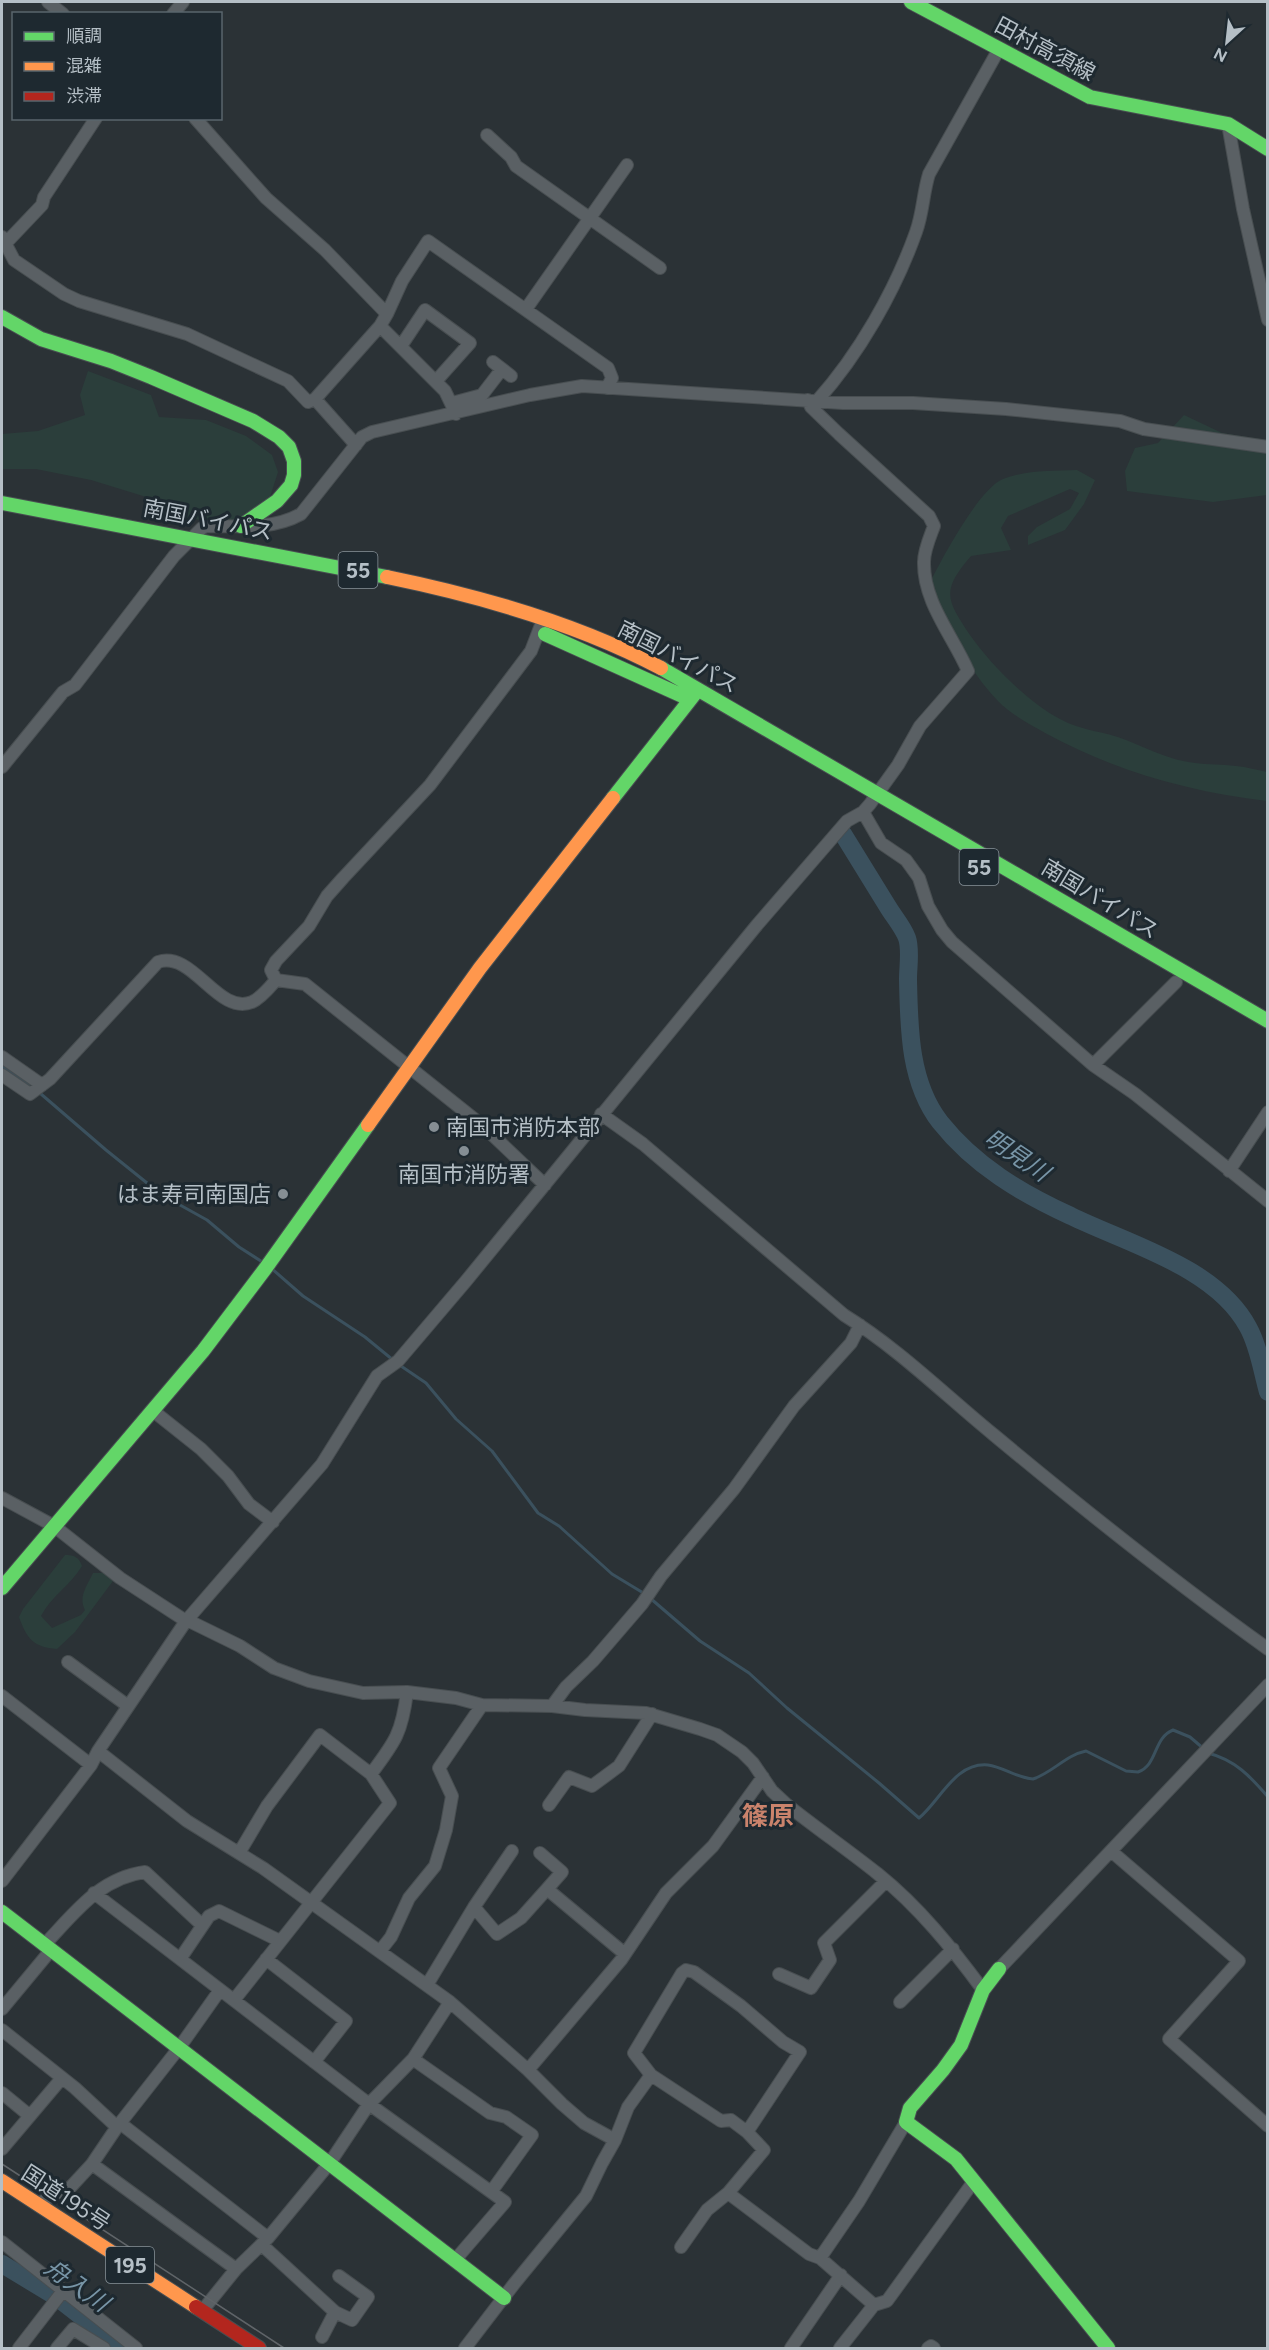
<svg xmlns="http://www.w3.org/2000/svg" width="1269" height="2350" viewBox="0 0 1269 2350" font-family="Figtree,'Noto Sans JP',sans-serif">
	<rect width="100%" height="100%" fill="#2b3236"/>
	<path fill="#2b3e3b" d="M88 371 151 395 159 417 206 420 246 436 272 455 278 472 270 497 250 514 226 523 187 518 143 496 91 480 36 469H2V434L38 431 85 415 80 395Z
		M1184 415 1222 433 1267 440V495L1213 502 1127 491 1125 471 1135 448 1158 443Z
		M1077 470 1095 480 1084 504 1065 530 1028 545V536L1037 527 1070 509 1079 493 1070 489 1008 516 1001 528 1011 550 971 556C941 591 946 599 970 635 991 665 1028 702 1060 719 1081 731 1104 731 1126 740 1149 749 1169 760 1195 763 1208 765 1222 764 1236 766 1247 767 1257 770 1267 772V801C1190 792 1115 771 1047 734 1031 725 1010 714 998 701 968 670 948 627 927 589 938 565 979 488 1003 479 1025 470 1053 471 1077 470Z
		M65 1555C74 1555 79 1557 82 1566 71 1585 51 1596 41 1616L52 1628 81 1615 85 1610C78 1597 87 1586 93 1573H108L113 1581 75 1632 57 1649C33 1647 27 1639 19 1617L23 1609Z"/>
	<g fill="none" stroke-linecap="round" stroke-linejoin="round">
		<path stroke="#3b515e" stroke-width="3" d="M2 1066 29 1085
			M41 1094 106 1150 152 1187 171 1200 207 1220 239 1247 264 1263
			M271 1268 303 1296 365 1337 393 1360
			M398 1364 426 1383 456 1419 492 1451 538 1513 559 1526 612 1574 645 1594
			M650 1598 700 1641 749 1673 787 1708 879 1783 919 1818C940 1801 955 1762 988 1765 1003 1767 1017 1778 1033 1779 1052 1773 1066 1755 1086 1751L1126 1771 1138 1772C1158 1765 1153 1738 1173 1730L1190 1737 1204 1749
			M1208 1753C1235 1760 1250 1776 1268 1797"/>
		<path stroke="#3b515e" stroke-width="18" d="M843 834C858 858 873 883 888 907 894 917 903 927 907 938 911 949 908 967 908 979 909 1027 909 1082 940 1122 975 1166 1021 1193 1071 1216 1128 1244 1216 1267 1248 1327 1259 1347 1262 1371 1268 1392
			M2 2264 55 2296 122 2348"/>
		<g stroke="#484e51" stroke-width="14">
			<path id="street" d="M48 2 63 14
				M173 14 183 2
				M195 118 266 198 325 250 387 314 380 326 445 391 456 414
				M1228 124 1243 209 1268 320
				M487 135 511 157 516 166 660 268
				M2 237 14 260 64 294 79 301 187 334 288 381 308 402 315 399
				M5 244 42 205 44 197 96 118
				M526 309 627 165
				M387 314 402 281 428 241 608 368 612 378 607 388
				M401 346 425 310 470 343 436 381
				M493 362 511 376
				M817 401C859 354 895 291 916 232 923 213 923 193 929 174L999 49
				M452 403 482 395 502 369
				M356 445 315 399 380 326
				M2 767 63 692 75 685 174 556 202 528 207 526C240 526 272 530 301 514L362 437 372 432 530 395 582 386 843 403H913L1006 409 1120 421 1144 429 1268 447
				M863 812 881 843 906 860 919 878 928 906 942 930 952 942 1093 1065 1135 1094 1268 1201
				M276 980 271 970 276 961 309 926 327 896 343 878 430 785 531 651 541 625
				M276 980 305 984 483 1126 545 1185
				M2 1057 42 1085
				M1093 1065 1176 982
				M2 1075 30 1094 50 1079 158 962C193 950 218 1016 252 1002 261 998 269 988 276 980
				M601 1114 643 1144 844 1315C899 1349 945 1395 994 1435 1083 1509 1173 1581 1268 1649
				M1229 1171 1268 1112
				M152 1410 201 1449 228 1476 249 1504 273 1522
				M2 1498 54 1526 120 1578 186 1621
				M187 1620 240 1646 274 1668 309 1681 363 1693 407 1692 456 1698 482 1705 552 1706 585 1710 646 1713 700 1729 717 1735 742 1752 753 1763 772 1791 786 1804C816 1828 848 1850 878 1874 919 1907 952 1948 983 1990
				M68 1662 128 1706
				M2 1696 91 1765
				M552 1706 566 1687 593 1661 642 1604 661 1576 734 1489 794 1406 851 1343 860 1325
				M98 1751 187 1821 263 1868 450 2002 528 2070 562 2104 584 2123 615 2140
				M549 1805 569 1777 592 1786 619 1766 652 1714
				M1111 1851 1239 1961 1169 2039 1268 2126
				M239 1853 267 1806 320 1735 371 1774C395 1742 402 1733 407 1692
				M540 1853 562 1872 547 1889
				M2 1881 91 1765 98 1751 186 1621 322 1464 377 1376 398 1361 466 1281 757 925 847 821 863 812 870 804 898 765 920 726 968 671C953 636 923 602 924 562 924 550 930 537 934 526L929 516 839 434 811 407 808 400
				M94 1893 369 2104 505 2202 455 2260
				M474 1907 512 1851
				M44 1945C74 1914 99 1878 145 1872L202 1925
				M380 1951 391 1937 409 1898 435 1866 446 1830 452 1796 439 1768 482 1705
				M180 1959 209 1916 219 1911 280 1941
				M266 1959 346 2021 314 2062
				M999 1969 1268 1685
				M779 1974 811 1988 830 1960 824 1943 886 1881
				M427 1985 474 1907 497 1934 521 1918 547 1889 625 1954
				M234 2000 390 1803 371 1774
				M900 2002 953 1949
				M2 2009 51 1950
				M2 2030 75 2088 117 2127 92 2164 67 2191 55 2193 38 2205
				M413 2059 490 2113 506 2117 532 2135 491 2192
				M528 2070 621 1960 666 1893 713 1846 763 1777
				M2 2093 30 2116
				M906 2122 859 2201 820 2258 874 2305 887 2301 974 2181
				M120 2123 268 2238
				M117 2127 179 2048 220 1990
				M747 2132 764 2150 728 2193 809 2254 820 2258
				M2 2149 62 2078
				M92 2164 236 2269
				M2 2242 136 2348
				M262 2245 335 2312 352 2320 368 2297 339 2276
				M681 2247 707 2210 728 2193
				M202 2311 236 2269 268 2238 329 2164 369 2104 413 2059 450 2002
				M322 2337 335 2312
				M19 2348 63 2291
				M57 2348 73 2329 104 2348
				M465 2348 514 2284 586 2196 602 2163 615 2140 628 2107 651 2075 721 2121 731 2120 747 2132 800 2052 783 2042 741 2006 694 1972 686 1970 682 1973 634 2053 651 2075
				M791 2348 841 2275
				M840 2348 874 2305
				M928 2348 931 2346 934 2348"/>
		</g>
		<g stroke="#484e51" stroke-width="16">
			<path id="fast" d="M911 2 1090 97 1228 124 1268 149
				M2 317 41 339 111 361 151 377 253 421 279 437 289 447 294 461V475L291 485 277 501 241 526
				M2 503 387 577
				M545 634 685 697
				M661 668 1268 1021
				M613 798 697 691
				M2 1588 203 1351 265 1269 368 1125
				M2 1912 504 2298
				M999 1969 983 1990 961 2045 943 2070 910 2108 906 2122 956 2159 1108 2348"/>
		</g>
		<g stroke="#484e51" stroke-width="16">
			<path id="slow" d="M387 577C480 596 576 623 661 668
				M368 1125 480 968 613 798
				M2 2181 196 2307"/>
		</g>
		<g stroke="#484e51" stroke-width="16">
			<path id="jam" d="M196 2307 259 2348"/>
		</g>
		<use href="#street" stroke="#5a6064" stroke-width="12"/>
		<use href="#fast" stroke="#63d668" stroke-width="14"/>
		<use href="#slow" stroke="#ff974d" stroke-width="14"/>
		<use href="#jam" stroke="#b3261e" stroke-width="14"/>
		<path stroke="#5f6468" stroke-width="1.5" d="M2 2164 284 2348"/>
	</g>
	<g fill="#858e94" stroke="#1e2930" stroke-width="2">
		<circle cx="434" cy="1127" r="6"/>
		<circle cx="464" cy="1151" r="6"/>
		<circle cx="283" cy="1194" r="6"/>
	</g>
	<g text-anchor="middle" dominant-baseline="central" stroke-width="6" stroke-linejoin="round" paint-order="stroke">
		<g fill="#1e2930" stroke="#889299" stroke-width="1.5">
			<rect x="338.5" y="552" width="39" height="36" rx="4.5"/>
			<rect x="959.5" y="849" width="39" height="36" rx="4.5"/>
			<rect x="106" y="2247" width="48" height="36" rx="4.5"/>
		</g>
		<g font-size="21" font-weight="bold" fill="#b5bfc6">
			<text x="358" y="570">55</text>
			<text x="979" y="867">55</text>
			<text x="130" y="2265">195</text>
		</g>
		<g font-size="22" fill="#b5bfc6" stroke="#1e2930">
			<text transform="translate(1045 49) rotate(28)">田村高須線</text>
			<text transform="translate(208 520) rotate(11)">南国バイパス</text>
			<text transform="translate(678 657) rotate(27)">南国バイパス</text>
			<text transform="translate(1100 899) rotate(31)">南国バイパス</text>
			<text transform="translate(66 2198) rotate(33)">国道195号</text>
		</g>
		<g font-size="22" fill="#b5bfc6" stroke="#1e2930" text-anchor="start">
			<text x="446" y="1127">南国市消防本部</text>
			<text x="464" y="1174" text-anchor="middle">南国市消防署</text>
			<text x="271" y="1194" text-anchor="end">はま寿司南国店</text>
		</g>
		<g font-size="24" font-style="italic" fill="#7895a7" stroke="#1e2930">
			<text transform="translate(1017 1155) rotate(34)">明見川</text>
			<text transform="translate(77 2285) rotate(35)">舟入川</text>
		</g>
		<g font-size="26" font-weight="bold" fill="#ca836c" stroke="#1e2930">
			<text x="768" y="1816">篠原</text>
		</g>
	</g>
	<rect width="1269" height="2350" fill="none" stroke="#b5bfc6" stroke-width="6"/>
	<rect x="12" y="12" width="210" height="108" fill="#1e2930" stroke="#5a656c" stroke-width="1.5"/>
	<rect x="24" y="32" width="30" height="9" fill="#63d668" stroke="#5a656c" stroke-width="1.5"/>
	<text x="66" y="42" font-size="18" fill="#b5bfc6">順調</text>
	<rect x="24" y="62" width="30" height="9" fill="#ff974d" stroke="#5a656c" stroke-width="1.5"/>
	<text x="66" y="72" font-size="18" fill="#b5bfc6">混雑</text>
	<rect x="24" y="92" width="30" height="9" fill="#b3261e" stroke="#5a656c" stroke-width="1.5"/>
	<text x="66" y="102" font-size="18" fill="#b5bfc6">渋滞</text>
	<g transform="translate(1227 42) rotate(207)" stroke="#1e2930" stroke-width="4.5" paint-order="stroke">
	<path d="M0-4.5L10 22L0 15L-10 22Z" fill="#b5bfc6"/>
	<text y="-9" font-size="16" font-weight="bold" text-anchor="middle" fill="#b5bfc6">N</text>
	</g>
</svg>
